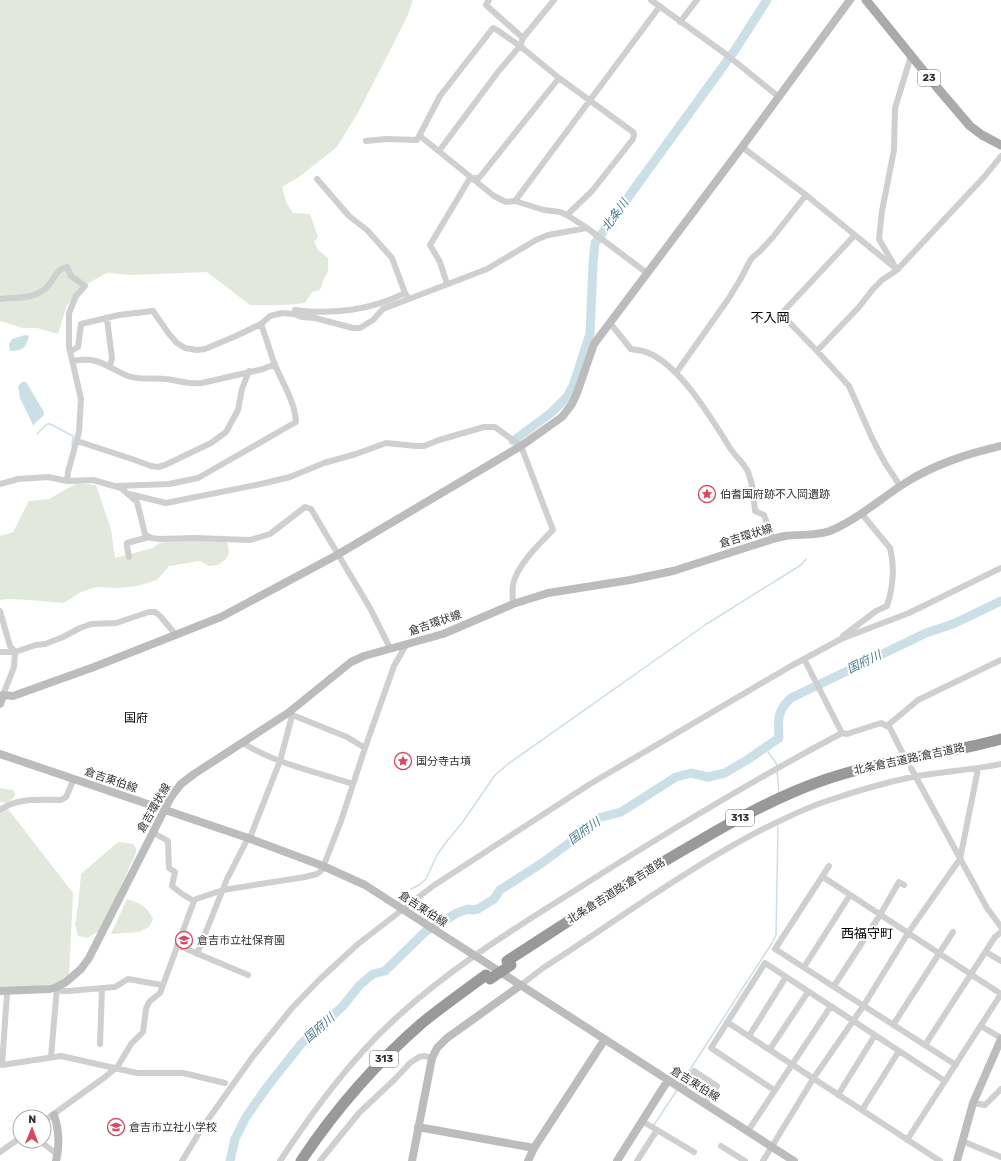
<svg xmlns="http://www.w3.org/2000/svg" width="1001" height="1161" viewBox="0 0 1001 1161" font-family="Rubik,'Noto Sans JP',sans-serif">
	<rect width="100%" height="100%" fill="#fff"/>
	<path fill="#e3e8dc" d="M0 0H413L407 17 359 111 337 147 299 177 282 187 286 202 293 213 310 214 318 237 314 242 318 250 328 258V272L324 279 320 290 312 292 305 303C287 306 269 305 250 305L207 272 132 275 107 273 83 286 67 305 58 334 37 328H23L0 321Z
		M77 483 96 485 111 529 115 558 153 548 159 543 189 538 227 540 229 553 226 559 218 565 209 566 200 561 169 566 157 580 138 586 118 588 96 587 81 592 64 603 30 600 8 599 0 600V536L13 532 29 501 49 499Z
		M0 788 13 790 15 793 14 797 7 803 0 802Z
		M8 809 73 893 69 977 58 983 48 985 0 989V814Z
		M118 842 134 844 136 849V853L101 930 87 938 78 936 75 924 78 907 81 874Z
		M127 899C141 904 146 905 153 919L149 927 139 932 111 934Z"/>
	<path fill="#cbdfe7" d="M25 335H27L29 337C24 350 23 350 10 351L9 344 12 339Z
		M22 382H26L44 412V415L34 424V427L20 398 18 386Z"/>
	<g fill="none" stroke-linecap="round" stroke-linejoin="round">
		<path stroke="#cbdfe7" stroke-width="1.5" d="M37 434 47 424H50L73 436 72 446
			M765 748 776 763 777 766
			M777 770 779 794
			M411 889 419 885 426 879 437 855 447 841 462 823 495 775 508 764 705 625 801 565 806 559
			M680 1085 772 943 776 935 778 827
			M654 1125 677 1090"/>
		<path stroke="#cbdfe7" stroke-width="9" d="M513 441 551 413 567 397 573 386 590 334 593 263 595 243 735 50 767 0
			M230 1161 235 1139 246 1117 267 1087 301 1044 342 1007 359 986 368 978 373 974 385 971 426 931 457 913 468 909 473 910 478 909 494 899 500 890 542 863 573 840 598 818 621 812 676 777 691 773 708 777 725 773 747 760 779 738C778 719 777 711 791 698L926 633 953 624 1001 601"/>
		<path stroke="#cfcfcf" stroke-width="6" d="M489 0 486 5 523 38
			M651 0 727 55 779 97
			M680 22 697 0
			M420 136 494 196 506 202 515 201 544 210 560 212 567 215 587 228 647 273
			M366 141 386 139 417 140 440 96 493 28 497 30 520 46 559 78 633 132 634 135 633 139 592 191 567 215
			M742 147 806 195 894 267
			M439 151 498 72 520 46 523 38 554 0
			M470 178H479L559 78
			M317 179 349 216 367 230 392 258 405 293
			M515 201 660 6
			M897 270 879 239 882 211 894 150 895 108 911 56
			M447 284 440 262 430 245 470 178
			M0 299C15 297 33 300 46 288 55 280 54 270 67 267L71 276 85 286 76 296 69 313V347L81 399 79 432 68 472 67 481
			M295 310C332 315 372 310 405 293L407 296
			M107 319 112 358 110 366
			M610 323 631 349C635 350 640 350 643 351 678 361 711 418 730 448 735 456 744 463 748 472 753 484 754 497 755 511L764 515 773 539
			M71 351 78 347 81 324 119 315 153 311 169 334 177 343 185 348 197 350 205 349 236 336 261 324 270 316 282 313 294 314 302 317 315 318 353 328H360L373 320 383 309 487 269 536 240 548 235 587 228
			M817 351 781 314 855 235
			M73 361C100 356 106 367 128 376 142 381 152 377 165 379 179 380 186 385 202 383L263 369 275 364
			M676 373 729 298 740 280 751 259 760 251 773 237 806 195
			M77 441 132 459 151 466 158 467 165 465 211 443 226 432 238 410 242 389 249 371
			M0 484 18 479 48 477 67 481 93 480 121 488 137 502 145 534 151 538 160 539 195 538 250 540 270 534 305 507 311 509 370 608 390 648
			M117 486 169 484 198 478 296 422C295 402 283 384 275 365 270 352 266 337 261 324
			M900 487 897 481 885 463 872 438 849 386 817 351 859 307 873 289 882 280 897 270 985 176 1001 156
			M129 494 166 503 261 484 290 477 324 463 356 454 386 443 416 446H424L439 440 484 427H495L521 446 553 530C540 543 516 566 513 585 512 591 513 598 513 604
			M129 557 127 547V543L149 537
			M0 611 10 646 15 652 14 667 3 695H0
			M843 636 876 611 887 606C893 587 895 567 890 548L861 513
			M0 652H15L36 645 45 644 63 637 80 628 91 624 116 623 149 612H155L160 616 176 635
			M804 659 842 733
			M290 714 347 737 365 748
			M887 726 918 700 1001 660
			M243 743C276 764 317 772 353 784
			M911 768 987 908 1001 927
			M0 810C17 797 41 800 61 800L66 797 74 779
			M152 832 168 841 169 868 175 872 172 886 182 894 194 901
			M829 866 775 949 956 1065
			M823 877 1001 994
			M177 945 248 975
			M986 952 1001 961
			M197 954 227 879 248 838 251 835 280 761 292 716
			M804 967 850 895
			M521 985 543 968C616 921 686 869 763 829 784 819 805 808 827 801 856 791 887 782 917 776 945 771 973 770 1001 764
			M834 986 880 915 899 882 904 885
			M7 994 2 1065 61 1056 137 1073H183L225 1083
			M727 1022 940 1161
			M893 1025 953 932
			M981 1026 1001 1038
			M749 1036 786 977
			M100 1044 102 989
			M925 1045 995 937 1001 932
			M770 1049 808 992
			M51 1057 57 987 62 991H68L115 987 128 979 162 985
			M683 1089 694 1071 717 1086 705 1103
			M774 1090 711 1048 765 963 945 1081
			M838 1095 875 1035
			M973 1103 985 1105 1001 1089
			M862 1110 899 1051
			M44 1121 105 1077 118 1066 131 1044 143 1032 146 1009 149 1002 160 993 194 901 196 899 223 890 305 877 317 874 322 870 341 821 365 748 394 666 406 645
			M642 1121 694 1152
			M748 1131 831 1006
			M907 1140 1001 994
			M40 1141 58 1155
			M962 1141 1001 1157
			M721 1146 745 1161
			M0 1152 20 1138
			M182 1161 202 1128 254 1055 292 1008 319 980 358 944 433 886 590 784 791 666 841 639 909 613 1001 568
			M280 1161C313 1111 350 1060 395 1019 451 967 517 927 582 886 667 832 753 780 842 733L847 734 881 723 887 726 890 728 903 754
			M320 1161 359 1113 394 1080 410 1063 419 1057 424 1056 432 1058
			M637 1161 657 1130
			M763 1161 813 1079 864 1005 908 933 960 859 978 769"/>
		<path stroke="#bcbcbc" stroke-width="8" d="M0 704 3 695 13 696 94 667 221 617 337 555 521 446 562 417 572 404 577 393 594 344 742 147 850 0
			M0 754 248 838 323 866 365 885 794 1161
			M0 991 50 989 57 987 66 982 81 969 89 958 171 797 181 784 194 774 288 713 351 662 364 656 443 634 513 604 548 593 630 580 673 571 770 540C775 538 780 537 785 536 800 534 817 536 830 531 858 519 880 499 905 483 935 464 967 454 1001 446
			M54 1115C59 1130 60 1145 56 1161
			M418 1127 534 1148
			M412 1161 432 1058 437 1048 447 1038 521 985
			M528 1161 534 1148 605 1039
			M617 1161 668 1080
			M957 1161 973 1103 1001 1039"/>
		<path stroke="#aaa" stroke-width="9" d="M866 0 935 85 970 126 982 135 1001 145"/>
		<path stroke="#999" stroke-width="11" d="M507 961C569 921 630 880 694 844 736 819 778 796 824 780 882 760 943 755 1001 739
			M301 1161C335 1110 376 1063 422 1023 443 1006 464 991 486 975"/>
		<path stroke="#999" stroke-width="11" d="M490 979 511 965"/>
	</g>
	<defs>
		<g id="sight-ring" transform="scale(0.9)"><circle r="9.5" fill="#fff" stroke="#d54961" stroke-width="1.5"/><path d="M0-6L1.8-2.2L6-1.7L2.9 1.2L3.7 5.4L0 3.3L-3.7 5.4L-2.9 1.2L-6-1.7L-1.8-2.2Z" fill="#d54961"/></g>
		<g id="school-ring" transform="scale(0.9)"><circle r="9.5" fill="#fff" stroke="#d54961" stroke-width="1.5"/><path d="M0-5L7-2L0 1L-7-2ZM-4 1L0 2.5L4 1V4Q0 6-4 4Z" fill="#d54961"/></g>
	</defs>
	<g fill-rule="evenodd">
		<use href="#sight-ring" x="707" y="494"/>
		<use href="#sight-ring" x="403" y="761"/>
		<use href="#school-ring" x="184" y="940"/>
		<use href="#school-ring" x="116" y="1127"/>
	</g>
	<g text-anchor="middle" dominant-baseline="central" stroke-width="4" stroke-linejoin="round" paint-order="stroke">
		<g fill="#fff" stroke="#707070" stroke-width="1">
			<rect x="918" y="70" width="22" height="16" rx="3"/>
			<rect x="726" y="810" width="28" height="16" rx="3"/>
			<rect x="370" y="1051" width="28" height="16" rx="3"/>
		</g>
		<g font-size="10" font-weight="bold" fill="#323232">
			<text x="929" y="78">23</text>
			<text x="740" y="818">313</text>
			<text x="384" y="1059">313</text>
		</g>
		<g font-size="11" fill="#323232" stroke="#fff" text-anchor="start">
			<text x="720" y="494">伯耆国府跡不入岡遺跡</text>
			<text x="416" y="761">国分寺古墳</text>
			<text x="197" y="940">倉吉市立社保育園</text>
			<text x="129" y="1127">倉吉市立社小学校</text>
		</g>
		<g font-size="11" fill="#323232" stroke="#fff">
			<text transform="translate(746 536) rotate(-17)">倉吉環状線</text>
			<text transform="translate(435 623) rotate(-19)">倉吉環状線</text>
			<text transform="translate(909 759) rotate(-12)">北条倉吉道路;倉吉道路</text>
			<text transform="translate(111 780) rotate(19)">倉吉東伯線</text>
			<text transform="translate(154 808) rotate(-60)">倉吉環状線</text>
			<text transform="translate(616 891) rotate(-32)">北条倉吉道路;倉吉道路</text>
			<text transform="translate(423 909) rotate(33)">倉吉東伯線</text>
			<text transform="translate(695 1084) rotate(32)">倉吉東伯線</text>
		</g>
		<g font-size="12" font-style="italic" fill="#477a8e" stroke="#fff">
			<text transform="translate(615 215) rotate(-54)">北条川</text>
			<text transform="translate(864 662) rotate(-26)">国府川</text>
			<text transform="translate(584 831) rotate(-36)">国府川</text>
			<text transform="translate(319 1028) rotate(-42)">国府川</text>
		</g>
		<g font-size="12" fill="#000" stroke="#fff">
			<text x="136" y="718">国府</text>
		</g>
		<g font-size="13" fill="#000" stroke="#fff">
			<text x="770" y="317">不入岡</text>
			<text x="867" y="933">西福守町</text>
		</g>
	</g>
	<g transform="translate(32 1129) rotate(1)"><circle r="19" fill="#ffffff" stroke="#adadad"/>
	<path d="M0-3L7 15L0 10L-7 15Z" fill="#d54961"/>
	<text y="-6" font-size="11" font-weight="bold" text-anchor="middle" fill="#323232">N</text>
	</g>
</svg>
